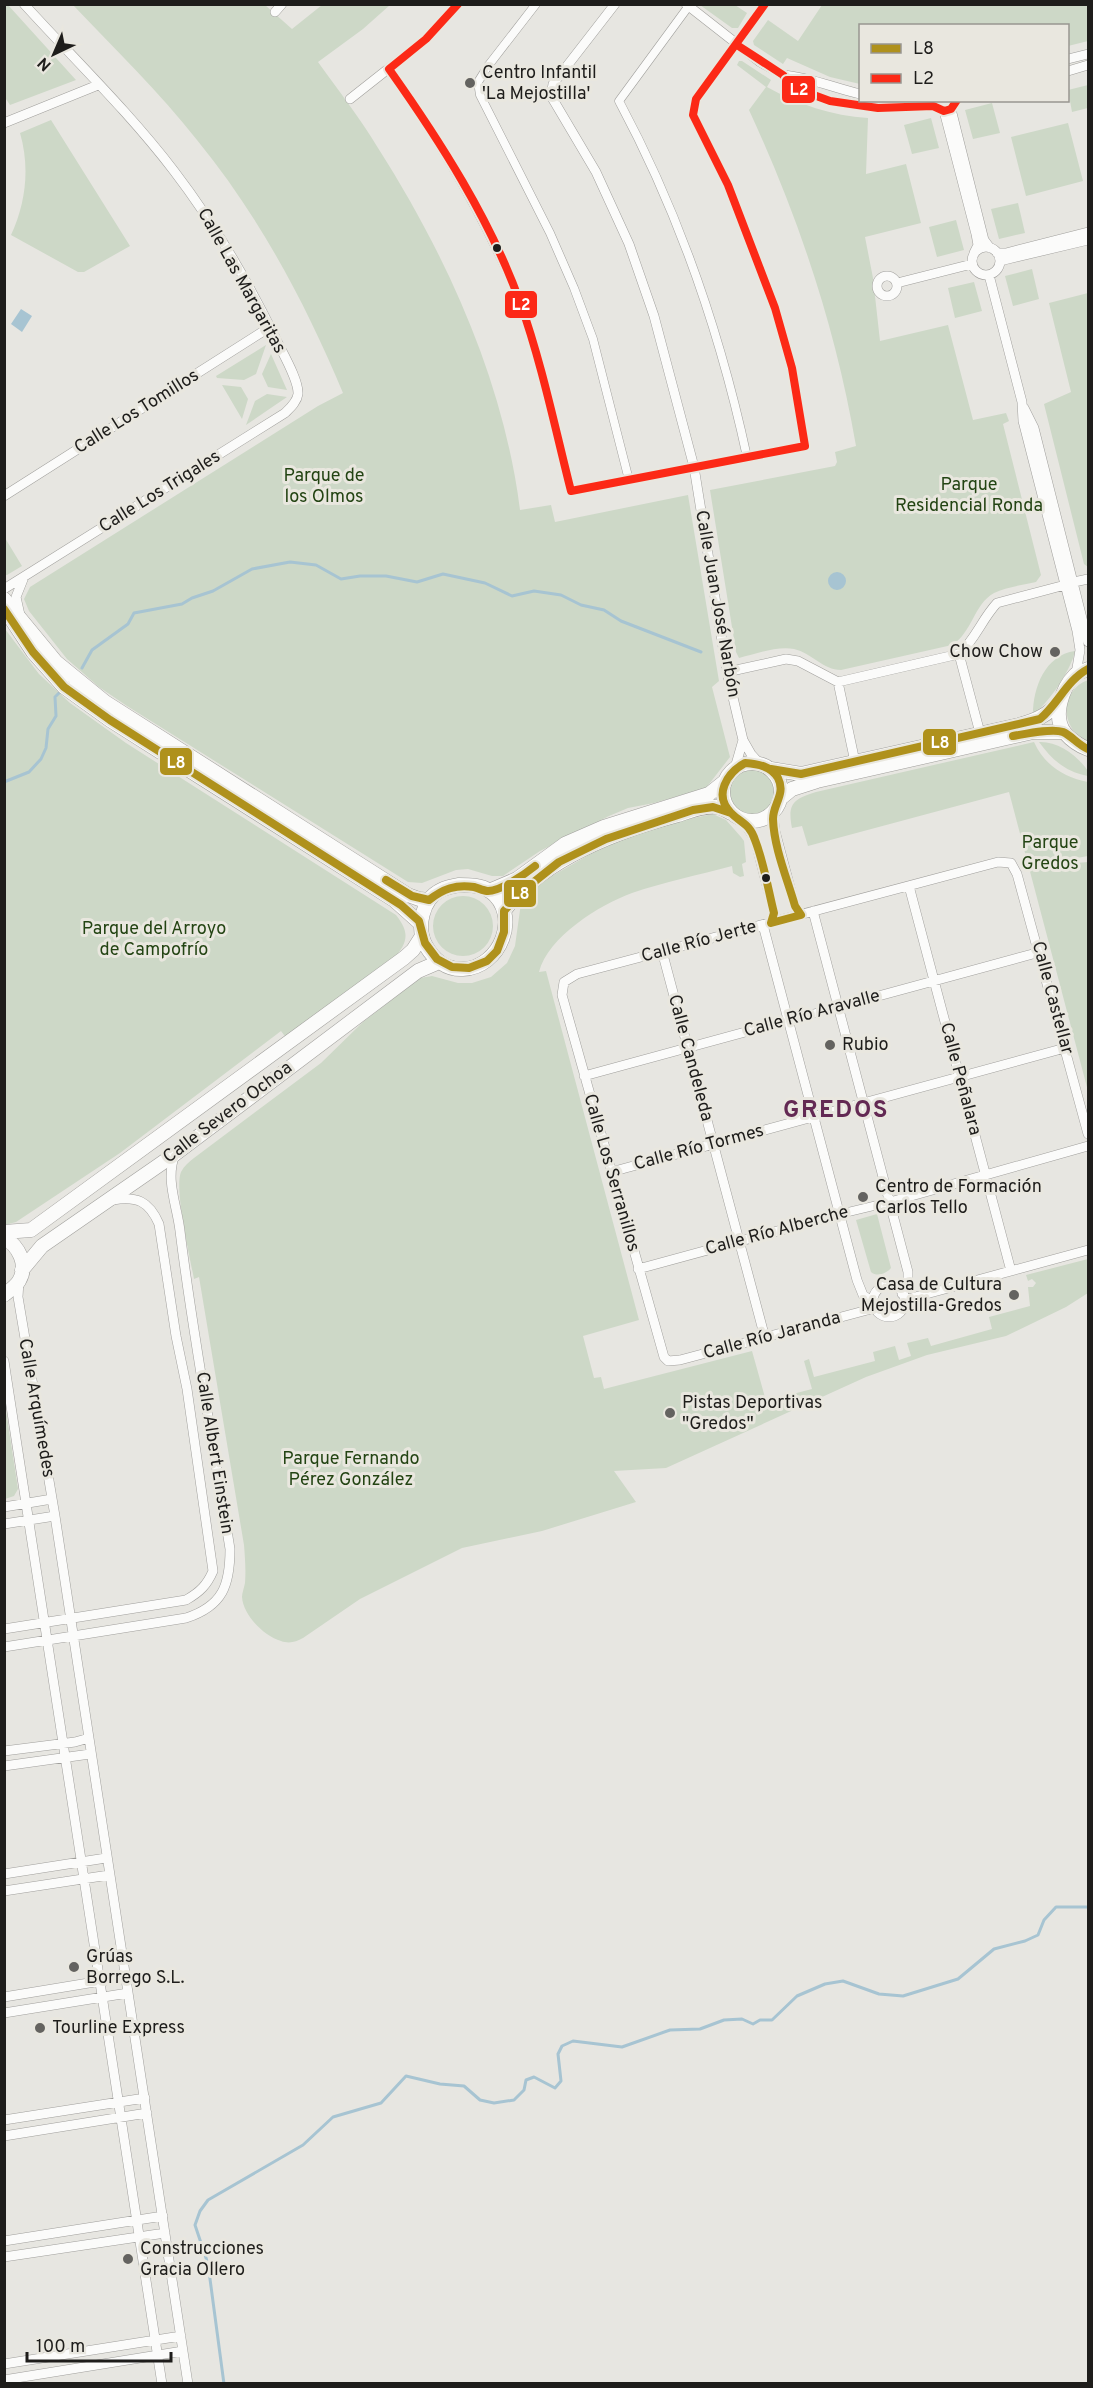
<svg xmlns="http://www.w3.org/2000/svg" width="1093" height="2388" viewBox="0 0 1093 2388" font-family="Overpass,sans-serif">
	<rect width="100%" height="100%" fill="#e7e6e1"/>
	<path fill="#cdd8c7" d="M8 5 76 80 10 105 4 96V5Z
		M73 5H265L292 29 322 5H390L363 29 318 62C338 90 360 118 378 148 447 256 504 382 520 510L551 505 555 522 688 495 719 681 712 687 730 757 706 788 654 803 628 808 609 816 540 851 503 876H492L468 869 456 870 422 883 408 882 127 706 99 687 67 659 29 611 24 599 30 587 318 406 343 393C305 302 259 216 197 140 159 92 115 49 73 5Z
		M700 5H735L747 13 738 28H732Z
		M822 5H1088V41L1068 46V26H860V84L830 77 787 58 783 64 754 45 753 41 768 20 798 41Z
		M739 61H742L771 80 767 87C798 104 832 116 868 118L866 174 906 164 921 223 865 237 873 278 880 341 948 325 973 420 1006 413 1009 421 1003 424 1041 575 1036 582C1023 585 1006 587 994 593 974 604 972 633 952 645L841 670C823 670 812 653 794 649 776 646 756 654 739 658L736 652 710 490 835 466 837 462 835 452 856 446C836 329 799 218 749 110L766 87 737 65Z
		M1088 85V108L1072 112 1068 90Z
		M992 103 1000 133 973 139 965 110Z
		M931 118 939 148 912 154 904 125Z
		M51 120 130 246 84 272H78L11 235C26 203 30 167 20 133Z
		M1068 123 1083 181 1026 196 1011 137Z
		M1018 203 1025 233 999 239 991 209Z
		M956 220 964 250 937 257 929 227Z
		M1032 269 1039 299 1013 306 1005 276Z
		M974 282 982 311 955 318 948 288Z
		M1088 293V567L1084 564 1044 404 1071 392 1049 303Z
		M266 345 256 374 244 380 217 378 216 376Z
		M271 354 287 390 268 387 262 374Z
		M222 385 241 387 248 399 242 419Z
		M267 394 287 397 246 425 255 401Z
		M5 538 22 566 7 575H5Z
		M5 629 39 674 70 703 126 743 396 915C411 934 407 943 393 960L287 1039 281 1031 120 1153 16 1222 5 1225Z
		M1075 651C1072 668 1048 705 1033 714 1033 688 1045 655 1075 651Z
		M1088 680V741C1060 731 1059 690 1088 680Z
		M1034 742C1044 765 1065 778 1088 782V856L1077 858 1076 863 1088 862V1091L1009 792 808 846 802 826 792 828C787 803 794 799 816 792Z
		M1039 742C1058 741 1078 756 1088 771V776C1066 772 1052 760 1039 742Z
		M730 792a22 22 0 1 1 44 0a22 22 0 1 1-44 0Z
		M713 814 726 820 741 837 744 841 746 862 742 864 744 876 740 877 733 873 732 866C699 875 664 882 632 893 599 905 548 937 539 972L546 971 639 1320 583 1336 594 1378 601 1377 604 1389 752 1351 766 1401 812 1389 804 1361 809 1359 814 1377 875 1361 873 1352 895 1346 899 1360 911 1356 907 1343 928 1338 931 1346 992 1329 989 1317 1030 1306 1028 1287H1033L1036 1283 1032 1279 1028 1281 1026 1275 1088 1259V1293L1066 1307 1006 1336 927 1355 866 1377 666 1468 614 1471 636 1502 542 1531 462 1548 360 1599 303 1638C296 1642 289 1644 281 1641 264 1636 243 1615 242 1597 242 1593 244 1588 245 1583 246 1570 245 1558 244 1545L199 1277 194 1279C190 1257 174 1189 181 1172 184 1166 189 1162 194 1158L321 1063 363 1022 420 978 432 976 458 983H472L491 977 507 963 515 946 521 903 540 883 592 853 622 839 665 824Z
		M433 926a30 30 0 1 1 60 0a30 30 0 1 1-60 0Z
		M877 1214 891 1268C886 1274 877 1277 871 1272L856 1220Z
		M5 1404 18 1489 14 1496 5 1499Z"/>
	<path fill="#a7c4d2" d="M21 309 32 316 22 332 11 324Z
		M828 581a9 9 0 1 1 18 0a9 9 0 1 1-18 0Z"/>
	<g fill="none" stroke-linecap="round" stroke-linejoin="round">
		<path stroke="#a7c4d2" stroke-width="3" d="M82 668 92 650 128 624 134 613 182 604 192 598 213 591 252 569 290 562 316 565 341 579 360 576H386L417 582 443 574 485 583 512 596 534 591 561 595 581 605 604 610 621 621 701 652
			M4 782 29 772 41 759 46 748 48 729 56 716 55 697 60 692
			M224 2384 208 2264 195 2225 200 2211 208 2200 303 2145 333 2117 381 2103 406 2076 440 2084 464 2086 480 2100 494 2103 514 2100 524 2090 526 2080 534 2077 555 2088 561 2081 558 2054 562 2046 573 2041 622 2047 670 2030 700 2029 724 2020 742 2019 753 2024 760 2020H772L797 1996 825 1984 843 1981 879 1994 903 1996 958 1979 994 1949 1025 1941 1038 1935 1044 1920 1056 1907H1088"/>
		<g stroke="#a09f9c" stroke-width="9">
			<path id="pedestrian" d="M536 4 488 66 478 82 480 95 550 233 574 288 593 339 629 480
				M688 7 619 101C679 213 720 332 747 457
				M789 1020 838 1007
				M840 1214 890 1202"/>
		</g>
		<g stroke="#a09f9c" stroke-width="10">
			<path id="minor" d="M615 4 553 84 551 96 596 172 629 244 654 316 694 467 727 672 743 740 751 754 760 764
				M686 4 760 62 783 75 792 87 830 101 878 108 933 106
				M275 12 282 4
				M1068 59 1088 54
				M389 69C435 133 477 203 509 275 538 343 553 420 571 491L805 446 792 368 775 308 728 185 693 115 696 99 765 4
				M1068 71 1088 65
				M783 75C809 77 834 88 860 94
				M350 99 426 39 458 4
				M951 109 984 240 990 248
				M946 110 951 109 957 100
				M944 111 976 234 978 245 974 253
				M4 123 98 85
				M972 261a14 14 0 1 1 28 0a14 14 0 1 1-28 0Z
				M997 253H1006L1088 232
				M1000 261 1088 240
				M989 275 1022 402 1023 421 1077 631 1080 650 1076 674
				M877 286a10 10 0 1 1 20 0a10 10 0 1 1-20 0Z
				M897 283 972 264
				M1024 408 1034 428 1088 642
				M4 496 270 327
				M1074 582 1088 579
				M4 589 285 413C290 408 297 402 298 394 299 379 280 349 274 335 246 278 213 222 174 171 129 112 74 59 24 4
				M20 615 16 597 24 577
				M959 654 980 733
				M727 672 786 659 798 661 838 682 959 654C975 640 982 619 997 603L1065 585
				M838 682 855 762
				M735 768 743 740
				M773 814 775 831 795 906 801 915
				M743 821 755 839 774 913 771 923
				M909 886 1011 1271
				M813 911 908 1272V1284L902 1294
				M763 925 857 1280 863 1295 873 1302
				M662 951 765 1338
				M838 1007 1040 952
				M584 1076 789 1020
				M611 1172 1065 1048
				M890 1202 1088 1146
				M638 1269 840 1214
				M19 1281 18 1297 55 1516 188 2384
				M873 1301a16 16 0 1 1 32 0a16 16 0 1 1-32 0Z
				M904 1300 1088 1250
				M875 1308 680 1360 668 1361 664 1357 562 995 564 982 577 974 998 862 1011 863 1017 874 1088 1134
				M4 1361C56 1702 110 2043 162 2384
				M4 1507 52 1499
				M4 1524 55 1516
				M4 1629 186 1600C200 1592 207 1585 213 1571L187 1389 176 1336 159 1224C149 1201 137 1196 113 1200
				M4 1647 186 1618C223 1606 230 1585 230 1549 213 1443 193 1337 180 1231 177 1205 165 1180 175 1154
				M4 1751 75 1742 89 1738
				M4 1766 90 1754
				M4 1874 106 1858
				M4 1891 109 1875
				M4 1997 125 1977
				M4 2013 128 1993
				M4 2120 145 2098
				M4 2136 147 2113
				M4 2241 163 2216
				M4 2257 165 2233
				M4 2364 181 2336
				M4 2380 183 2351"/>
		</g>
		<g stroke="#a09f9c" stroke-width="15">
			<path id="secondary" d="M4 599 56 662 105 702 408 895 419 899 429 900
				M4 608 33 652 64 687 110 720 394 900 421 924
				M1088 669C1084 671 1078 672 1075 675 1062 688 1052 717 1065 733 1071 740 1080 746 1088 749
				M723 792a29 29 0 1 1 58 0a29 29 0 1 1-58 0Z
				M771 769 801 774 1019 725C1037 720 1048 715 1060 701
				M781 798 792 789 817 781 1033 732H1063
				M459 885C469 885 481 885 490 891 522 915 500 968 463 969 447 970 434 960 426 946 416 928 422 899 441 890 447 887 453 886 459 885Z
				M489 891 517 879 565 844 604 827 709 794 724 782
				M504 911C541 860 618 831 678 815 690 811 705 805 718 807 722 808 727 811 731 813
				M4 1232 31 1230 404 958 413 950 422 936
				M4 1237C18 1246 29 1264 19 1281 16 1286 9 1291 4 1295
				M22 1270 42 1246 175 1154 418 971 439 962"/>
		</g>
		<use href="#pedestrian" stroke="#fbfbfa" stroke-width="8"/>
		<use href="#minor" stroke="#fbfbfa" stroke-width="9"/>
		<use href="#secondary" stroke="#fbfbfa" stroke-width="14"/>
		<g stroke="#e9e7df" stroke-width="12">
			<path id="bus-1" d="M4 609 33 652 64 687 110 720 401 905 419 921 425 943 437 959 452 967 469 968 487 961 497 951 504 932V911L520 893 559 862 606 839 693 810 713 807 731 813
				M1013 736C1025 734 1052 728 1063 732 1072 736 1078 745 1088 749
				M745 763C758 764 771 766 778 778 786 794 773 804 773 819 774 848 787 878 795 906L801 915 771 923 774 913C768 889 764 863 755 840 750 824 741 823 731 813 713 795 727 773 745 763Z
				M771 769 801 774 1040 719C1058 704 1067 680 1088 669
				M386 880 412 896 429 900C443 889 456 884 474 887 478 888 484 891 488 891 501 891 525 874 535 866"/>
		</g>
		<g stroke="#e9e7df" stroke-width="12">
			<path id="bus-2" d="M458 4 426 39 389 69C440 141 490 219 520 302 542 364 555 428 571 491L805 446 792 368 775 308 728 185 693 115 696 99 765 4
				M737 45 783 75 792 87 830 101 878 108 933 106 944 111 951 109 957 100"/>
		</g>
		<use href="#bus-1" stroke="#af911c" stroke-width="8"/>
		<use href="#bus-2" stroke="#fc2916" stroke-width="8"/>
	</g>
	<g fill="#646360" stroke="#e9e7df" stroke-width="2">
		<circle cx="470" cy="83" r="6"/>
		<circle cx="1055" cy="652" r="6"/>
		<circle cx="830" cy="1045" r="6"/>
		<circle cx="863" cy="1197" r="6"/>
		<circle cx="1014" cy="1295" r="6"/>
		<circle cx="670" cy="1413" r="6"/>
		<circle cx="74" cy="1967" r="6"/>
		<circle cx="40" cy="2028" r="6"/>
		<circle cx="128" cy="2259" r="6"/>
	</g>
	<g fill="#1e1d1b" stroke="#e9e7df" stroke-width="2">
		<circle cx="497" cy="248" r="5"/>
		<circle cx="766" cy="878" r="5"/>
	</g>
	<g text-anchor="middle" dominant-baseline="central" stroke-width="6" stroke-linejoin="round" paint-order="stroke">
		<g font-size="18" fill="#1e1d1b" stroke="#e9e7df" text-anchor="start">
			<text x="482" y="73">Centro Infantil<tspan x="482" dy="21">'La Mejostilla'</tspan></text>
			<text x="1043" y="652" text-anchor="end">Chow Chow</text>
			<text x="842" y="1045">Rubio</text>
			<text x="875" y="1187">Centro de Formación<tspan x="875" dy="21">Carlos Tello</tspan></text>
			<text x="1002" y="1285" text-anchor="end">Casa de Cultura<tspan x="1002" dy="21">Mejostilla-Gredos</tspan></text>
			<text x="682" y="1403">Pistas Deportivas<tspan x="682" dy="21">"Gredos"</tspan></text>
			<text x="86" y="1957">Grúas<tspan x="86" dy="21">Borrego S.L.</tspan></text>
			<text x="52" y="2028">Tourline Express</text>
			<text x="140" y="2249">Construcciones<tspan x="140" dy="21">Gracia Ollero</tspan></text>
		</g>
		<g font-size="18" fill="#1e1d1b" stroke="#e9e7df">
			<text transform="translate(241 281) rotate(61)">Calle Las Margaritas</text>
			<text transform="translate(137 412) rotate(-32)">Calle Los Tomillos</text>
			<text transform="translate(160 492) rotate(-32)">Calle Los Trigales</text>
			<text transform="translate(717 604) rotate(80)">Calle Juan José Narbón</text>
			<text transform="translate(699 942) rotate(-15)">Calle Río Jerte</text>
			<text transform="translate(1052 998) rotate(75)">Calle Castellar</text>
			<text transform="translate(812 1014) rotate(-15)">Calle Río Aravalle</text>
			<text transform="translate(690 1058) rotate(75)">Calle Candeleda</text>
			<text transform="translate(960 1079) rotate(75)">Calle Peñalara</text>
			<text transform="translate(228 1113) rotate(-37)">Calle Severo Ochoa</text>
			<text transform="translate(699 1148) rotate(-15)">Calle Río Tormes</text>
			<text transform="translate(611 1173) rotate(74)">Calle Los Serranillos</text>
			<text transform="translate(777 1231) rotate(-15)">Calle Río Alberche</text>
			<text transform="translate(772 1336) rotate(-15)">Calle Río Jaranda</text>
			<text transform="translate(36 1408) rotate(80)">Calle Arquímedes</text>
			<text transform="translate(214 1453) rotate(81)">Calle Albert Einstein</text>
		</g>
		<g font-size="18" fill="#234413" stroke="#e9e7df">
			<text x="324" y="476">Parque de<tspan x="324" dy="21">los Olmos</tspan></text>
			<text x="969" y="485">Parque<tspan x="969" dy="21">Residencial Ronda</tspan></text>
			<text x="1050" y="843">Parque<tspan x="1050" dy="21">Gredos</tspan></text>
			<text x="154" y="929">Parque del Arroyo<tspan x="154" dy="21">de Campofrío</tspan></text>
			<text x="351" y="1459">Parque Fernando<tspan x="351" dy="21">Pérez González</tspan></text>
		</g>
		<g font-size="24" font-weight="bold" letter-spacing="1.5" fill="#632953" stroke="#e9e7df">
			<text x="836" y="1111">GREDOS</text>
		</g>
	</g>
	<g stroke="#e9e7df" stroke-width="2">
		<rect x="781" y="75" width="35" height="29" rx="6" fill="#fc2916"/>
		<rect x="504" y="290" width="34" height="29" rx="6" fill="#fc2916"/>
		<rect x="922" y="728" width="35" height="28" rx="6" fill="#af911c"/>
		<rect x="159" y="747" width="34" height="29" rx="6" fill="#af911c"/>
		<rect x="503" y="879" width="34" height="29" rx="6" fill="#af911c"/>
	</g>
	<g font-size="16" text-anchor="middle" font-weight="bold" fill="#fff">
		<text x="799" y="95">L2</text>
		<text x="521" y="310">L2</text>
		<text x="940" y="748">L8</text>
		<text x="176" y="768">L8</text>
		<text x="520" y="899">L8</text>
	</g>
	<rect width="1093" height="2388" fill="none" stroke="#1e1d1b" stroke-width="12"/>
	<rect x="859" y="24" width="210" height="78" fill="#e9e7df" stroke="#989691" stroke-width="1.5"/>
	<rect x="871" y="44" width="30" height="9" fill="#af911c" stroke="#989691" stroke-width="1.5"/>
	<text x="913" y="54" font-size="18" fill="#1e1d1b">L8</text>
	<rect x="871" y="74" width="30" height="9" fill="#fc2916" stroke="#989691" stroke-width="1.5"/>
	<text x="913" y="84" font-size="18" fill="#1e1d1b">L2</text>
	<g transform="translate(54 54) rotate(224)" stroke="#e9e7df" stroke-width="4.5" paint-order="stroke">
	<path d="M0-4.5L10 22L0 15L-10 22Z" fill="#1e1d1b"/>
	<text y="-9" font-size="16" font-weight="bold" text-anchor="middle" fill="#1e1d1b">N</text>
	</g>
	<path d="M27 2352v9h144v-9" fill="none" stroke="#1e1d1b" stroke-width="3"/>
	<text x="36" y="2352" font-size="18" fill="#1e1d1b" stroke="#e9e7df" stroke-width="4.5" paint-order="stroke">100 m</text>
</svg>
